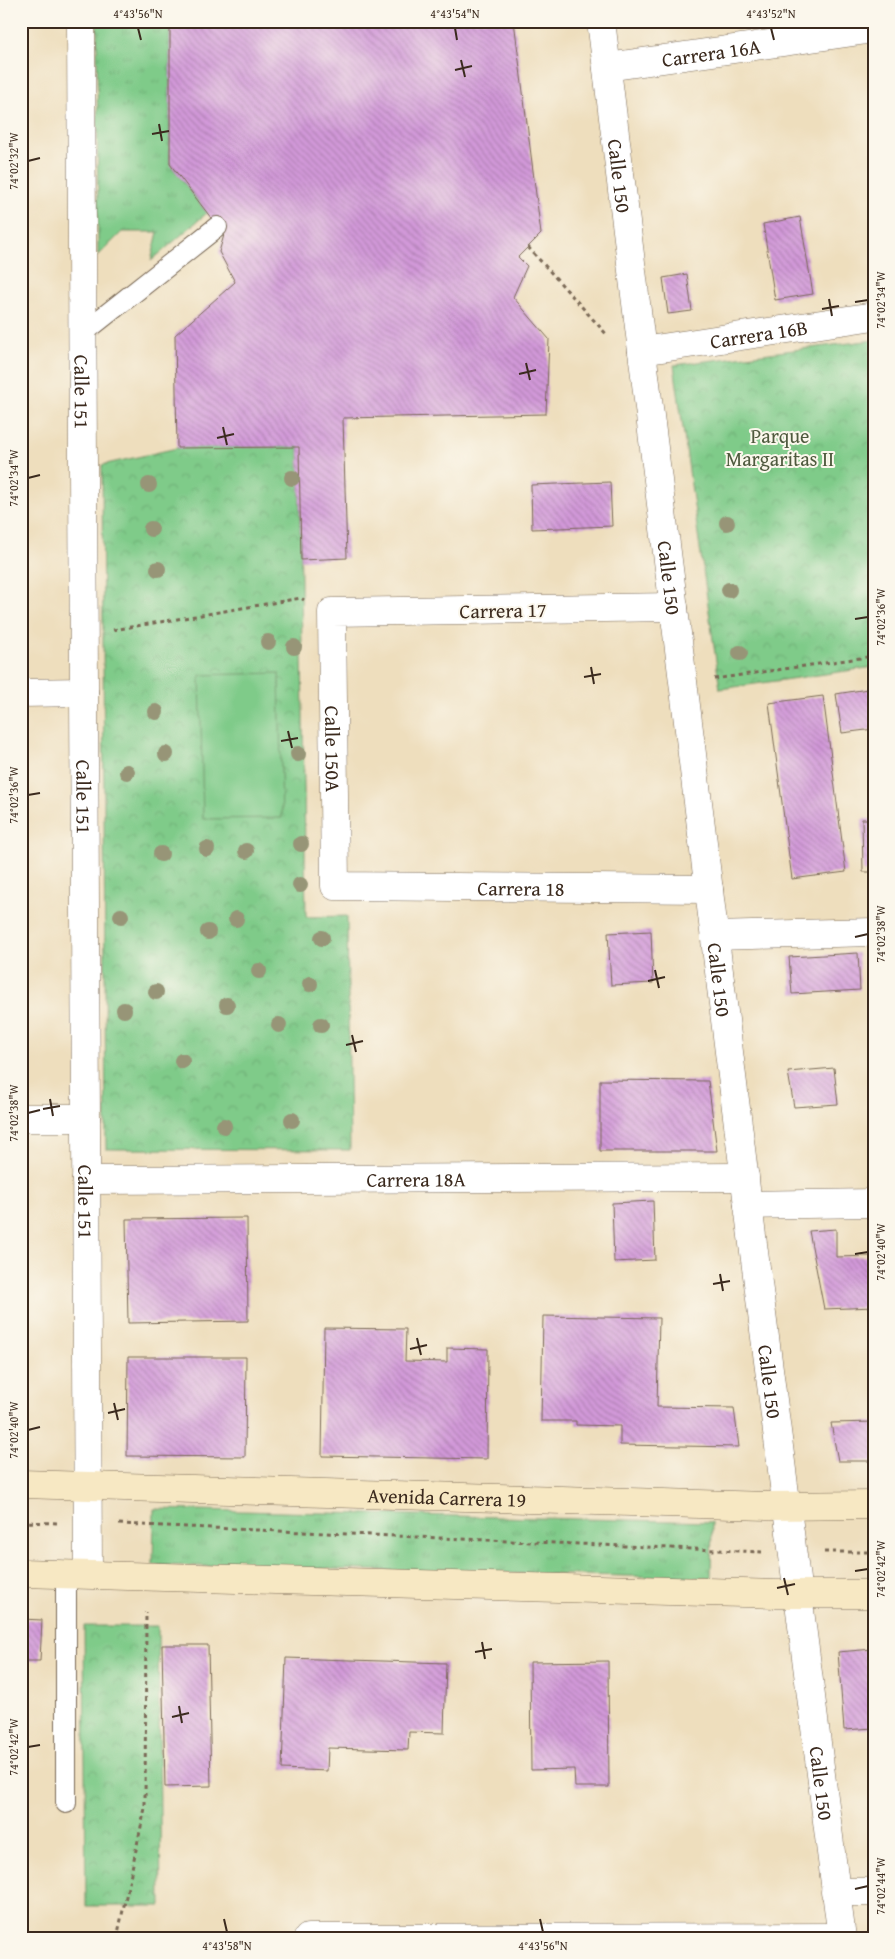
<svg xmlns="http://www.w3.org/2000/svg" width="895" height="1959" viewBox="0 0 895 1959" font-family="'Gentium Book Plus',serif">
	<defs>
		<pattern id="grass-tufts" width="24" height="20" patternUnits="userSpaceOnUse" patternTransform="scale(1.25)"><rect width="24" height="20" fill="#7fcb89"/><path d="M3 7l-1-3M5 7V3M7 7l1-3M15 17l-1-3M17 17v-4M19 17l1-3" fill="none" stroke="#6fae76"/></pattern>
		<pattern id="park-crowns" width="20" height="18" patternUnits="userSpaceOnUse" patternTransform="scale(1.25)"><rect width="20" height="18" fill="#7fcb89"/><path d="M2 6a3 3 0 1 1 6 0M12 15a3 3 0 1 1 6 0" fill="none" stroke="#6fae76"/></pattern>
		<pattern id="building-back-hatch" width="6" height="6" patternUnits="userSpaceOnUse" patternTransform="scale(1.25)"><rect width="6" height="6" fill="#d299d9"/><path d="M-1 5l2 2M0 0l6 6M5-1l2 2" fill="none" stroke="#ac7daf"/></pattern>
	</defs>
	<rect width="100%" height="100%" fill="#fbf7ec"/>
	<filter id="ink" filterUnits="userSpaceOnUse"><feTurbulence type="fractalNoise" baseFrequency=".02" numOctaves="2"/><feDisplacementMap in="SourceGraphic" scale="10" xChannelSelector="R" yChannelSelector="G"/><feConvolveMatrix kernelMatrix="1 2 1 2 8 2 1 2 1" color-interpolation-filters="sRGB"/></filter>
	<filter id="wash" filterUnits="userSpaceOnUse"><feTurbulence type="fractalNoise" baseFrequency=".0096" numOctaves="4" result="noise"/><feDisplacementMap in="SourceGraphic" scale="20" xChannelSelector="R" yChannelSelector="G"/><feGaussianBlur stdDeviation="1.12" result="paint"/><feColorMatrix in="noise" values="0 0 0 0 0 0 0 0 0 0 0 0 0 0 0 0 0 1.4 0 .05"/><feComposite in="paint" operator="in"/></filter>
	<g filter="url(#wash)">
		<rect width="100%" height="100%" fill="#eedebd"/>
		<path fill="url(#grass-tufts)" stroke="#5d7a54" d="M97 21H170V164L207 213 151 261 158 232H122L98 256Z
			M154 1509 712 1522 711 1578 153 1565Z"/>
		<path fill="url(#park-crowns)" stroke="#5d7a54" d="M874 340V667L720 689 674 365Z
			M299 447 306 917 347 916 350 1150 106 1149 102 465 177 448Z
			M84 1626H158L161 1906H86Z"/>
		<path fill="#7fcb89" stroke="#5d7a54" d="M279 673 282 818 203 819 200 675Z"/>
		<g id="blocks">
			<path fill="url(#building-back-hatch)" d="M170 21H514L541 234 518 257 527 266 513 297 549 339 546 414 343 418 347 558 301 560 299 447 177 448 175 335 235 282 219 252 224 235 170 164Z
				M800 217 813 294 775 300 763 224Z
				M687 274 692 311 668 314 663 278Z
				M610 482 612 526 532 529 531 485Z
				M874 688V729L842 733 836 694Z
				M823 696 846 872 792 879 769 703Z
				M862 819H874V872H863Z
				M651 931 653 983 611 985 608 933Z
				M858 953 860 990 792 994 789 957Z
				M834 1068 838 1104 794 1107 788 1072Z
				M600 1080 708 1081 717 1151H600Z
				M653 1201 655 1260 614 1262 612 1203Z
				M247 1218 248 1321 128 1323 126 1219Z
				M836 1229V1257L874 1256V1307L824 1309 809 1231Z
				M543 1316 659 1318 657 1407 734 1408 739 1447 620 1445V1426L576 1425V1421H541Z
				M324 1328 406 1329 405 1361 447 1362V1348L488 1349 487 1459 322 1456Z
				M128 1357H246L245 1457 127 1456Z
				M874 1422V1461H838L831 1423Z
				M21 1619 42 1620 40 1661H21Z
				M162 1645H208L211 1786 165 1787Z
				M873 1649 874 1728 844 1730 838 1652Z
				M286 1658 446 1663 444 1733 409 1732 408 1750 328 1748 327 1771 282 1769Z
				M608 1661 609 1787H575L574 1769 531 1770 530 1662Z"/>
		</g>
	</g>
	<g filter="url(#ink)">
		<use href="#blocks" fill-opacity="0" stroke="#7a6956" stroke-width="1"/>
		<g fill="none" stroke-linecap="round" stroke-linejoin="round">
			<g stroke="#7a6956" stroke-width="22">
				<path id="service" d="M83 333 217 227
					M66 1574V1803"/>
			</g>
			<g stroke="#7a6956" stroke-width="29">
				<g id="minor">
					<path id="s1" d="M601 21 748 1205 842 1938"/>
					<path id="s2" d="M607 67 874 29"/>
					<path id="s3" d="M642 351 874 316"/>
					<path id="s4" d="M674 607 332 612 335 886 709 889"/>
					<path d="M21 693 84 692"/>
					<path d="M715 936 874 932"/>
					<path d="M21 1118H86"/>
					<path id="s5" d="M86 1180 745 1177"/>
					<path d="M748 1205 874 1203"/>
					<path d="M835 1892H874"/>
					<path d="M308 1938 841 1937"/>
				</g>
			</g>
			<g stroke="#7a6956" stroke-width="29">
				<g id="tertiary">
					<path id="s6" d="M81 21 88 1574"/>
				</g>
			</g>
			<g stroke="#7a6956" stroke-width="29">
				<g id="secondary">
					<path id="s7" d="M21 1484 767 1506 874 1505"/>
					<path d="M21 1573 776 1594H874"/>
				</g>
			</g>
			<path stroke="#7a6956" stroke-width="3" stroke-dasharray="4 4" stroke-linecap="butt" d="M528 247 608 336
				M113 630 301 598 304 600
				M714 679 874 656
				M21 1522 58 1523
				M119 1524 762 1552
				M824 1552H874
				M117 1938 145 1808 146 1612"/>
			<use href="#service" stroke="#fff" stroke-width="20"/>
			<use href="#minor" stroke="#fff" stroke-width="28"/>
			<use href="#tertiary" stroke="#fff" stroke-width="28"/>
			<use href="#secondary" stroke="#f7e8c3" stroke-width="28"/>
		</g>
		<g fill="#979577">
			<circle cx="292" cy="478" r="8"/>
			<circle cx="149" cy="485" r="8"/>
			<circle cx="727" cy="523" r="8"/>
			<circle cx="151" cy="529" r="8"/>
			<circle cx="158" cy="569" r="8"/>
			<circle cx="729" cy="590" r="8"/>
			<circle cx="268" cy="642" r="8"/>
			<circle cx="294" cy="647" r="8"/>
			<circle cx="740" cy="653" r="8"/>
			<circle cx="156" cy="712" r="8"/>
			<circle cx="166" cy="754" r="8"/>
			<circle cx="298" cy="754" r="8"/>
			<circle cx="127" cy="772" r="8"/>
			<circle cx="301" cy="844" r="8"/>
			<circle cx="207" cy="849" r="8"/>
			<circle cx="246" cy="851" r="8"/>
			<circle cx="161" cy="854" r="8"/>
			<circle cx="300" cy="885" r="8"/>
			<circle cx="121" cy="916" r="8"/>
			<circle cx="236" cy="919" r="8"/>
			<circle cx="208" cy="932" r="8"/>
			<circle cx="322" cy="938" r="8"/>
			<circle cx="259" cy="971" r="8"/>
			<circle cx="310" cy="984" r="8"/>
			<circle cx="156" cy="992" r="8"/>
			<circle cx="227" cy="1005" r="8"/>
			<circle cx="124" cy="1010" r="8"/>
			<circle cx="279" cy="1025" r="8"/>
			<circle cx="321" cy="1025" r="8"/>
			<circle cx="182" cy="1061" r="8"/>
			<circle cx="292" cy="1120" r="8"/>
			<circle cx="224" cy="1126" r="8"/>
		</g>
	</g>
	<path fill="none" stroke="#3b2a1e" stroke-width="2" d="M138 28 141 40M455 28 457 40M771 28 774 40M461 60 465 77M455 70 472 66M159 124 162 141M152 134 169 131M28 161 40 158M829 299 832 316M855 302 868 300M822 309 839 306M526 363 530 380M519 374 536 370M223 427 227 445M217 438 234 434M28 478 40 475M855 619 868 617M591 667 594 684M584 677 601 674M288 731 292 748M281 741 298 738M28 795 40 793M855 937 868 934M655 970 659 988M648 981 665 977M352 1035 356 1052M346 1045 363 1041M50 1099 53 1116M43 1109 60 1106M28 1113 40 1110M855 1254 868 1252M720 1274 723 1291M713 1284 730 1281M417 1338 421 1355M410 1349 427 1345M114 1403 118 1420M108 1413 125 1409M28 1430 40 1427M855 1571 868 1569M784 1578 788 1595M777 1588 795 1584M482 1642 485 1659M475 1652 492 1649M179 1706 182 1723M172 1717 189 1713M28 1747 40 1745M855 1889 868 1886M224 1919 227 1932M540 1919 543 1932"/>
	<g text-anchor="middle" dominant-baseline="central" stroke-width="4" stroke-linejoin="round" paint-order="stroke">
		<g font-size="20" fill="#3b2a1e" stroke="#fbf7ec">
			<text stroke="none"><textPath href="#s2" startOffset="105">Carrera 16A</textPath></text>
			<text stroke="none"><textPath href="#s1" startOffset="156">Calle 150</textPath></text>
			<text stroke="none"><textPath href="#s3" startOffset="118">Carrera 16B</textPath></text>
			<text stroke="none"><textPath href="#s6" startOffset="371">Calle 151</textPath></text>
			<text stroke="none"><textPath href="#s1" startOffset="561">Calle 150</textPath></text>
			<text transform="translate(503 610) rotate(-1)">Carrera 17</text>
			<text stroke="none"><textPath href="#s4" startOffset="479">Calle 150A</textPath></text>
			<text stroke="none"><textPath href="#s6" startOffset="776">Calle 151</textPath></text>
			<text stroke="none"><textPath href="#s4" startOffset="802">Carrera 18</textPath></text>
			<text stroke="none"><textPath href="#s1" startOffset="966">Calle 150</textPath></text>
			<text stroke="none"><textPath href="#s5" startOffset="330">Carrera 18A</textPath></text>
			<text stroke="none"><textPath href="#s6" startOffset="1181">Calle 151</textPath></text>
			<text stroke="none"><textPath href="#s1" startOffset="1371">Calle 150</textPath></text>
			<text stroke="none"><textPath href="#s7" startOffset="426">Avenida Carrera 19</textPath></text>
			<text stroke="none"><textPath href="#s1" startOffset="1776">Calle 150</textPath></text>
		</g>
		<g font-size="20" fill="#4f5a3e" stroke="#fbf7ec">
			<text x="780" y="435">Parque<tspan x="780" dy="23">Margaritas II</tspan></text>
		</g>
	</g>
	<rect width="895" height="1959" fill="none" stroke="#fbf7ec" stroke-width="55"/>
	<rect x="28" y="28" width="840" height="1904" fill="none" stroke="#3b2a1e" stroke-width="2"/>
	<g font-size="12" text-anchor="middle" fill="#3b2a1e">
		<text x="138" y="18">4°43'56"N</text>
		<text x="455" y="18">4°43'54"N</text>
		<text x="771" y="18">4°43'52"N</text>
		<text transform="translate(14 161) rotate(-90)" y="4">74°02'32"W</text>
		<text transform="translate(881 300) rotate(-90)" y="4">74°02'34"W</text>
		<text transform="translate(14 478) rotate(-90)" y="4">74°02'34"W</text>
		<text transform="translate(881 617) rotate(-90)" y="4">74°02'36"W</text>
		<text transform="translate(14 795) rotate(-90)" y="4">74°02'36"W</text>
		<text transform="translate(881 934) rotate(-90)" y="4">74°02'38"W</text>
		<text transform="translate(14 1113) rotate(-90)" y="4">74°02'38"W</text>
		<text transform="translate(881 1252) rotate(-90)" y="4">74°02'40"W</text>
		<text transform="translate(14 1430) rotate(-90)" y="4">74°02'40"W</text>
		<text transform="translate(881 1569) rotate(-90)" y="4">74°02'42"W</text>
		<text transform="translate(14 1747) rotate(-90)" y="4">74°02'42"W</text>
		<text transform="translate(881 1886) rotate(-90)" y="4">74°02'44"W</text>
		<text x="227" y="1950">4°43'58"N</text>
		<text x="543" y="1950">4°43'56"N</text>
	</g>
</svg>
